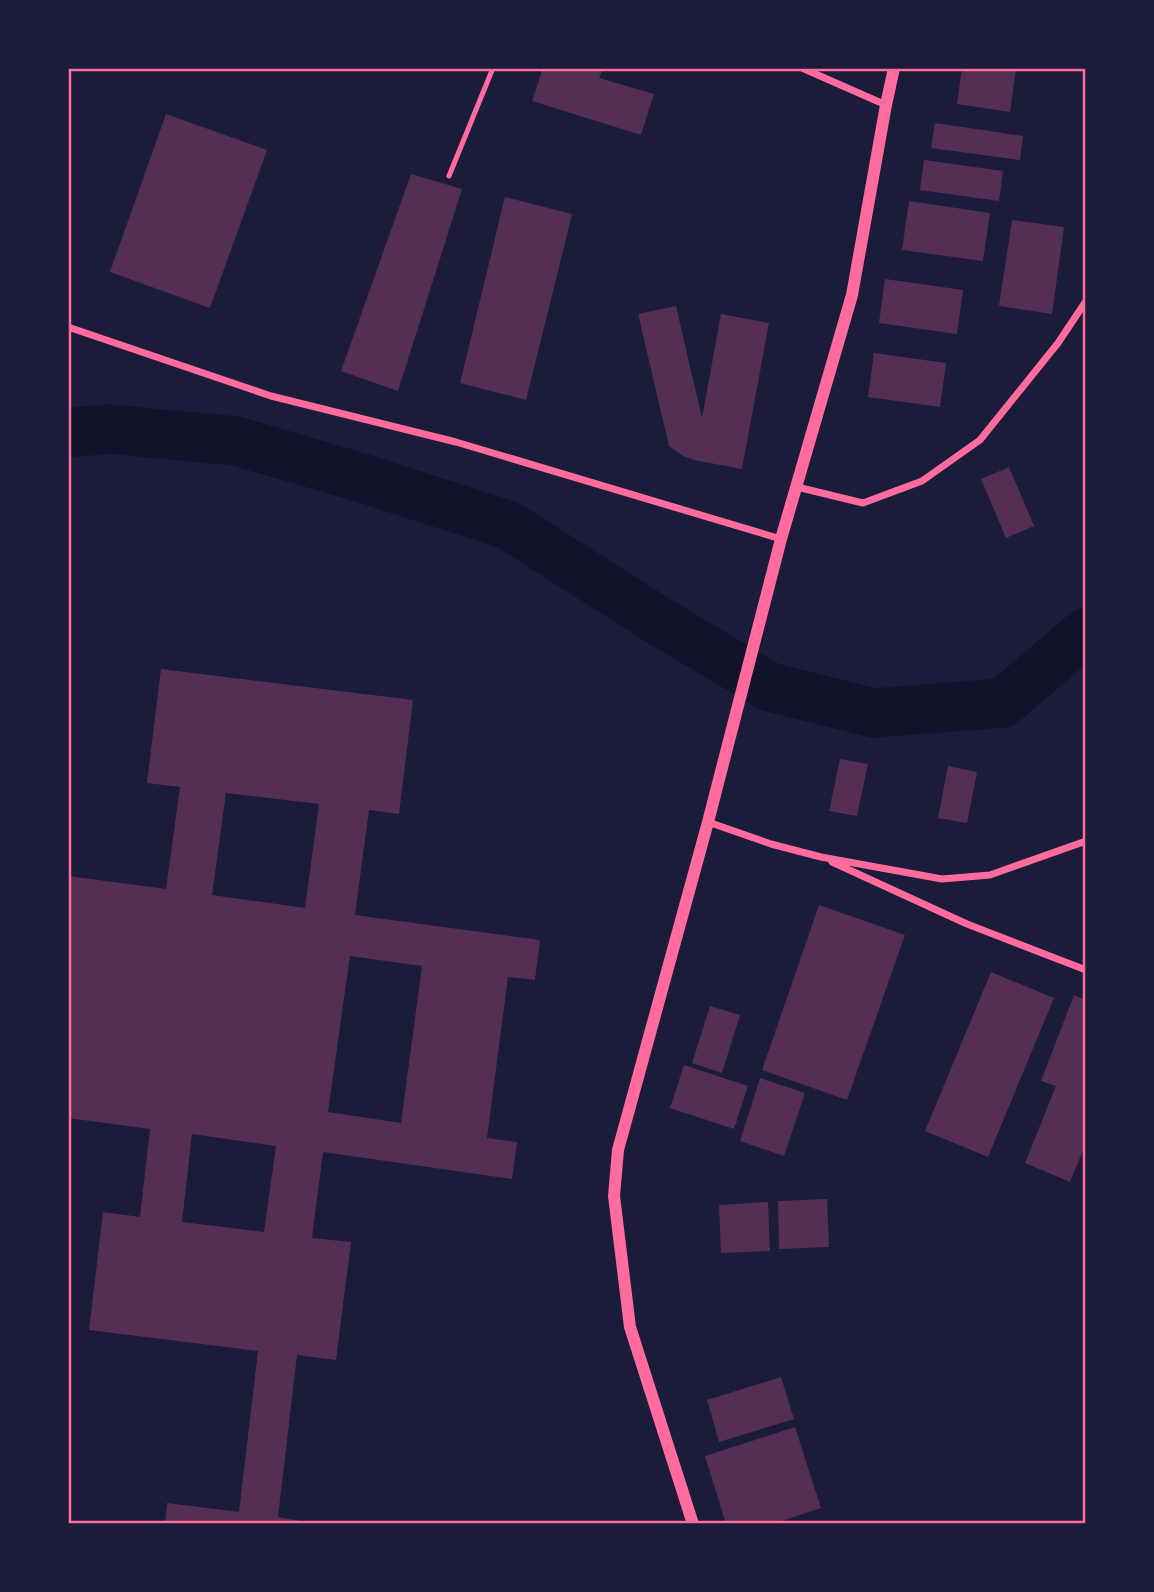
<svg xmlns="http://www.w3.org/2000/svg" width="1154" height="1592" viewBox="0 0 1154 1592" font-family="'Sofia Sans Condensed',sans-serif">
	<rect width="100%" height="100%" fill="#1b1b3a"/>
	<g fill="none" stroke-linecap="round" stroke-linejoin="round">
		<path stroke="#12122b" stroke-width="49" d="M68 433 108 429 236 441 362 478 508 525 659 621 770 687 874 713 1003 703 1086 632"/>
	</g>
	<path fill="#542f53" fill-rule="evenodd" d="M543 68H603L599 78 654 94 641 135 532 101Z
		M962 68H1016L1010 112 957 104Z
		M166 114 267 150 210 308 110 272Z
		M935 123 1023 136 1020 160 931 148Z
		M924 160 1003 171 999 201 920 190Z
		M411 174 462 189 398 391 341 371Z
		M505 197 572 214 526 400 460 383Z
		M909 201 990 213 983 261 902 250Z
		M1012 220 1064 227 1052 314 999 306Z
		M885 279 963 290 957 334 879 323Z
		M676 306 702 418 721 314 769 323 742 469 694 460 683 456 669 446 638 314Z
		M874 353 946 363 940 407 868 397Z
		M1009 467 1034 526 1006 538 981 479Z
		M161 669 413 700 399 814 369 810 355 915 540 940 535 980 508 977 487 1138 517 1142 512 1179 323 1152 312 1238 351 1242 336 1360 297 1355 278 1517 318 1524H165L167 1503 239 1512 258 1351 89 1330 103 1212 140 1217 150 1129 68 1118V876L166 889 180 787 147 783ZM226 793 319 804 305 908 212 895ZM350 956 422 966 401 1123 328 1112ZM192 1134 276 1146 264 1232 182 1222Z
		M840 759 868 764 857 816 829 811Z
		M948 766 977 772 967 823 938 818Z
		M819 905 905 935 847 1100 762 1070Z
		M991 972 1054 998 988 1157 925 1131Z
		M1074 995 1086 1000V1143L1070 1182 1025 1163 1056 1086 1041 1081Z
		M710 1006 740 1015 722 1073 692 1063Z
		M684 1065 748 1086 734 1129 670 1108Z
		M760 1078 805 1093 784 1156 740 1141Z
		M827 1199 829 1247 779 1249 778 1201Z
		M768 1202 770 1251 721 1253 719 1205Z
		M781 1377 794 1419 719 1442 707 1400Z
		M795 1427 821 1508 773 1524H726L705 1456Z"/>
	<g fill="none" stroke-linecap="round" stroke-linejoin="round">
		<path stroke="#ff6b9d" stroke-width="5" d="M449 176 493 68"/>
		<path stroke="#ff6b9d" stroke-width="7" d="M802 68 886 105
			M68 327 271 396 456 442 781 539
			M797 487 863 503 922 481 980 440 1058 343 1086 301
			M708 822 771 844 821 857 942 879 990 875 1086 841
			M832 862 967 924 1086 970"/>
		<path stroke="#ff6b9d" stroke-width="12" d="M693 1524 630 1327 614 1196 618 1150 708 822 781 539 852 295 886 105 894 68"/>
	</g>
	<rect width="1154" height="1592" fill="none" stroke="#1b1b3a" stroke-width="140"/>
	<rect x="70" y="70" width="1014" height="1452" fill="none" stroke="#ff6b9d" stroke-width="2.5"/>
</svg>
